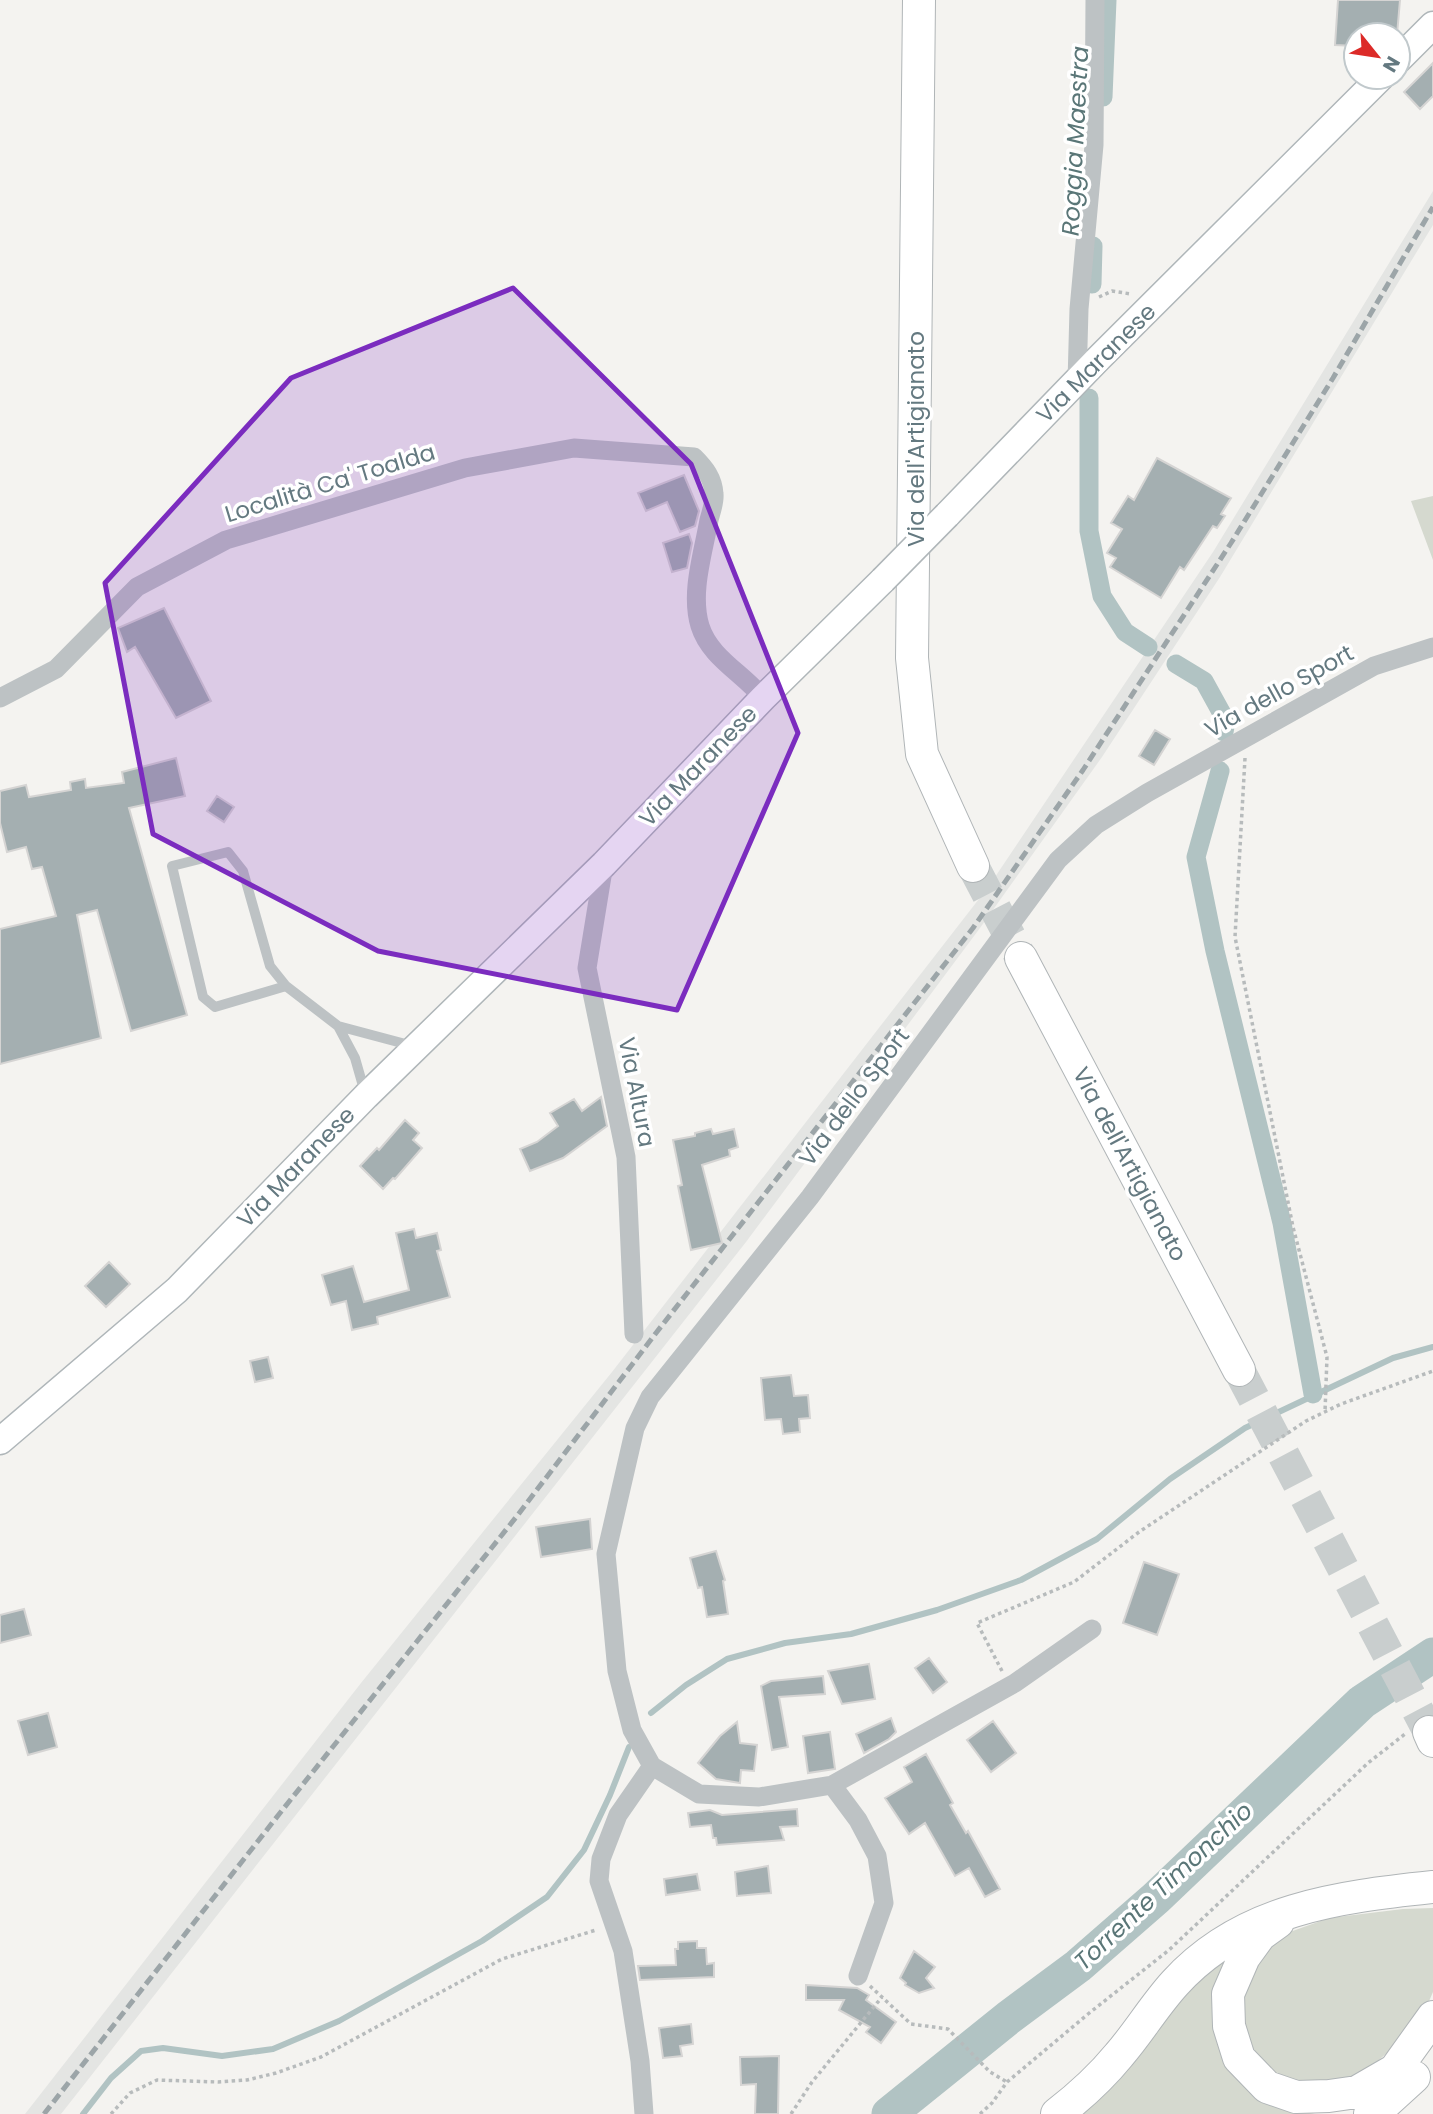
<svg xmlns="http://www.w3.org/2000/svg" width="1433" height="2114" viewBox="0 0 1433 2114" font-family="Poppins,sans-serif">
	<rect width="100%" height="100%" fill="#f4f3f0"/>
	<path fill="#e4e5e3" d="M1433 191V225L1220 577 1102 757 980 928 746 1242 61 2114H25L361 1683 612 1372 989 886 1213 552Z"/>
	<path fill="#d5d9cf" d="M1433 496V560L1411 501Z
		M1433 1908V1992L1426 2008 1400 2041 1369 2069 1335 2083 1295 2081 1268 2072 1247 2047 1241 1986 1260 1952 1287 1933 1329 1918 1403 1909Z
		M1232 1948 1216 1999 1283 2107 1315 2114H1073L1182 1988Z"/>
	<g fill="none" stroke-linecap="round" stroke-linejoin="round">
		<path stroke="#b1c3c3" stroke-width="6" d="M651 1713 686 1685 727 1659 785 1643 851 1634 937 1610 1021 1580 1097 1539 1170 1479 1245 1428 1393 1358 1433 1347
			M83 2114 111 2078 141 2051 163 2048 222 2056 273 2049 339 2021 482 1941 547 1897 584 1850 610 1795 629 1747"/>
		<path stroke="#b1c3c3" stroke-width="19" d="M1103 97 1107 0
			M1092 284 1093 246
			M1089 398V531L1102 596 1125 632 1148 647
			M1176 664 1204 681 1226 721 1224 732
			M1220 771 1196 857 1215 951 1282 1223 1313 1394"/>
		<path stroke="#b1c3c3" stroke-width="35" d="M889 2114 1008 2018 1078 1966 1156 1898 1362 1702 1433 1655"/>
	</g>
	<path fill="#a4afb1" stroke="#d5d4d3" stroke-width="2" d="M1338 0H1400L1397 35H1356V46L1335 45Z
		M1433 63V96L1420 109 1404 92Z
		M1157 458 1231 498 1221 514 1225 516 1217 528 1213 526 1184 570 1180 567 1161 598 1110 567 1116 558 1107 553 1122 529 1111 523 1128 496 1134 500Z
		M684 475 699 511 695 526 680 532 667 502 646 511 638 493Z
		M689 534 692 543 687 568 672 572 663 543Z
		M164 608 211 701 176 718 135 647 127 652 118 628Z
		M1155 730 1170 739 1154 765 1139 756Z
		M176 758 185 796 129 808 187 1015 131 1031 97 910 77 915 101 1038 0 1064V929L56 916 42 867 32 869 26 847 7 852 0 823V791L26 785 29 797 71 790 70 782 85 779 86 788 124 783 122 772Z
		M217 796 234 807 224 822 207 811Z
		M601 1097 607 1126 563 1158 530 1171 520 1149 537 1142 558 1126 550 1113 574 1099 582 1111Z
		M405 1120 419 1133 413 1140 422 1148 395 1179 393 1178 383 1189 360 1166 377 1148 379 1150Z
		M711 1129 713 1134 734 1129 738 1147 729 1150 730 1156 702 1165 722 1243 691 1250 678 1186 682 1185 673 1140 695 1136V1133Z
		M414 1229 416 1238 437 1233 441 1250 437 1251 450 1297 377 1317 378 1324 352 1330 346 1301 331 1305 322 1275 353 1266 364 1302 409 1290 396 1233Z
		M109 1262 130 1284 106 1307 85 1286Z
		M268 1357 273 1378 255 1382 250 1361Z
		M791 1375 794 1396 808 1395 810 1418 799 1419 800 1432 783 1434 781 1419 765 1420 761 1378Z
		M590 1519 592 1549 541 1557 536 1527Z
		M716 1551 725 1580 723 1581 728 1614 707 1617 702 1587 698 1588 690 1558Z
		M1144 1562 1179 1574 1157 1635 1123 1623Z
		M24 1609 31 1635 0 1643V1615Z
		M929 1658 947 1682 933 1693 915 1668Z
		M869 1664 875 1699 842 1704 828 1671Z
		M823 1676 825 1694 779 1697 788 1747 772 1750 761 1686 771 1681Z
		M48 1713 57 1747 28 1755 18 1721Z
		M891 1718 896 1732 889 1739 864 1753 856 1734Z
		M993 1721 1016 1753 991 1772 967 1740Z
		M737 1722 740 1743 757 1745 754 1771 741 1770 740 1783 716 1779 698 1763 720 1736Z
		M830 1732 835 1769 808 1773 803 1736Z
		M926 1754 953 1803 950 1805 966 1833 968 1831 1000 1889 985 1897 969 1868 955 1876 925 1823 909 1834 885 1798 912 1782 904 1767Z
		M797 1809 798 1826 780 1827 784 1840 717 1845 716 1838H713L711 1825 690 1827 688 1813 710 1810 722 1815Z
		M768 1866 771 1893 737 1896 735 1872Z
		M697 1874 700 1890 666 1895 664 1879Z
		M697 1941V1948H706L707 1964 714 1963V1977L640 1980 638 1966 676 1965 675 1949H678V1942Z
		M914 1951 935 1967 926 1978 934 1988 919 1993 905 1985 906 1983 900 1978Z
		M806 1985 857 1988 869 1995 866 2000 896 2022 881 2043 866 2032 870 2027 839 2010 844 2000H806Z
		M691 2024 693 2044 680 2046 682 2056 663 2058 659 2028Z
		M779 2056 778 2114H755L756 2084 741 2085 740 2057Z"/>
	<g fill="none" stroke-linecap="round" stroke-linejoin="round">
		<path stroke="#c9cece" stroke-width="32" stroke-dasharray="32 16" stroke-linecap="butt" d="M973 866 1021 958
			M1239 1370 1429 1732"/>
		<g stroke="#afb6b9" stroke-width="29">
			<path id="secondary" d="M1398 60 1433 25
				M947 515 1096 361 1381 77
				M0 1441 177 1290 366 1096 604 864 763 698 883 580"/>
		</g>
		<g stroke="#b0b5b7" stroke-width="34">
			<path id="trunk" d="M919 0 912 658 922 754 973 866
				M1021 958 1239 1370
				M1429 1732 1433 1741
				M1278 1922 1260 1935 1244 1957 1228 1994 1229 2026 1239 2058 1267 2087 1296 2097 1329 2096 1357 2092 1395 2070
				M1379 2084 1395 2070 1433 2017
				M1057 2114C1079 2097 1101 2077 1119 2055 1139 2032 1154 2006 1175 1983 1242 1909 1338 1897 1433 1887
				M1370 2114 1382 2106 1414 2077"/>
		</g>
		<path stroke="#b7bbbc" stroke-width="3.5" stroke-dasharray="3.5 3.5" stroke-linecap="butt" d="M1099 297 1112 291 1131 294
			M1245 758 1235 937 1293 1227 1327 1357 1325 1412
			M1002 1671 977 1623 1074 1582 1139 1532 1306 1421 1341 1404 1433 1371
			M870 1986 911 2024 948 2029 990 2072 1007 2082
			M111 2114 130 2093 157 2080 218 2082 247 2080 276 2073 321 2057 502 1959 596 1930
			M791 2114 812 2082 882 1997
			M980 2114 992 2103 1007 2082 1088 2014 1169 1950 1368 1763 1405 1734"/>
		<path stroke="#bdc2c4" stroke-width="10" d="M286 986 270 966 243 871 228 852 172 866 203 997 215 1007 286 986 338 1026 413 1046
			M338 1026 355 1058 365 1093"/>
		<path stroke="#bdc2c4" stroke-width="19" d="M1077 382 1079 309 1094 145 1095 0
			M0 698 56 669 137 587 226 540 465 468 574 448 694 457C705 468 713 478 714 494 715 502 711 512 709 520 703 554 690 593 700 626 710 658 743 673 763 698
			M604 864 587 968 626 1157 634 1334
			M1092 1629 1015 1683 832 1785 759 1797 699 1794 652 1766 632 1730 617 1671 606 1554 635 1428 650 1397 810 1197 1058 860 1096 825 1147 793 1374 666 1433 647
			M832 1785 858 1820 877 1856 884 1903 858 1976
			M644 2114 640 2061 623 1951 599 1881 601 1859 618 1815 652 1766"/>
		<use href="#secondary" stroke="#fff" stroke-width="26"/>
		<use href="#trunk" stroke="#fff" stroke-width="32"/>
		<path stroke="#9ca5a8" stroke-width="5" stroke-dasharray="10 5" stroke-linecap="butt" d="M44 2114 280 1813 517 1516 656 1333 973 928 1083 770 1231 543 1333 378 1433 207"/>
		<g stroke="#afb6b9" stroke-width="29" stroke-linecap="butt">
			<path id="secondary-bridge" d="M883 580 947 515"/>
		</g>
		<use href="#secondary-bridge" stroke="#fff" stroke-width="26"/>
	</g>
	<path fill="#7b2cbf" fill-opacity="0.2" stroke="#7b2cbf" stroke-width="5" stroke-linejoin="round" d="M513 288 691 464 798 733 677 1010 378 951 153 834 105 583 291 378Z"/>
	<g text-anchor="middle" dominant-baseline="central" stroke-width="7" stroke-linejoin="round" paint-order="stroke">
		<g font-size="23" fill="#647980" stroke="#fff">
			<text transform="translate(1096 363) rotate(-45)">Via Maranese</text>
			<text transform="translate(916 439) rotate(-90)">Via dell'Artigianato</text>
			<text transform="translate(330 483) rotate(-17)">Località Ca' Toalda</text>
			<text transform="translate(1279 691) rotate(-29)">Via dello Sport</text>
			<text transform="translate(698 766) rotate(-46)">Via Maranese</text>
			<text transform="translate(637 1092) rotate(79)">Via Altura</text>
			<text transform="translate(854 1097) rotate(-53)">Via dello Sport</text>
			<text transform="translate(1130 1164) rotate(62)">Via dell'Artigianato</text>
			<text transform="translate(296 1167) rotate(-46)">Via Maranese</text>
		</g>
		<g font-size="24" font-style="italic" fill="#5a7677" stroke="#fff">
			<text transform="translate(1075 141) rotate(-87)">Roggia Maestra</text>
			<text transform="translate(1163 1886) rotate(-43)">Torrente Timonchio</text>
		</g>
	</g>
	<g transform="translate(1377 56) rotate(120)"><circle r="33" fill="#ffffff" stroke="#c1c9cc" stroke-width="2"/>
	<path d="M0-5L12 26L0 18L-12 26Z" fill="#dc2b28"/>
	<text y="-10" font-size="19" font-weight="bold" text-anchor="middle" fill="#647980">N</text>
	</g>
</svg>
